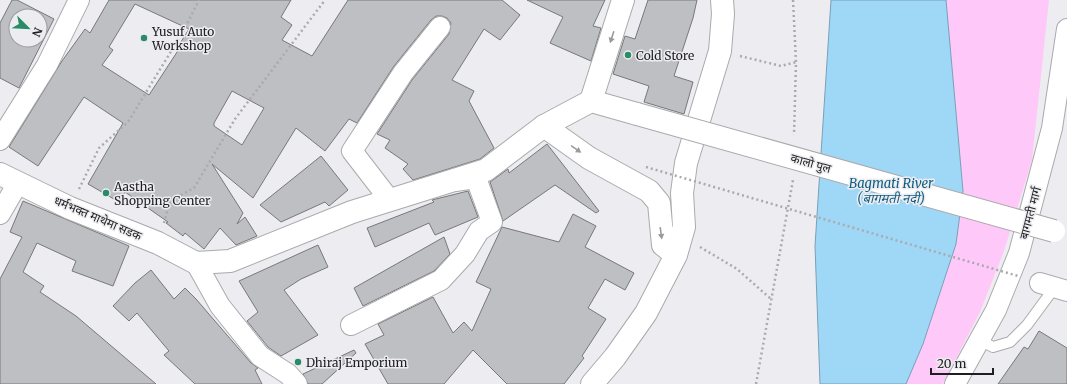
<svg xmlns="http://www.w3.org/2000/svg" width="1067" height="384" viewBox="0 0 1067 384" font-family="Merriweather,'Noto Sans Devanagari',serif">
	<rect width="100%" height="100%" fill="#ededf1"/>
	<path fill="#fec8f9" d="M946 0H1049L1032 160 1004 251 980 312 943 384H906L923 344 956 244 963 191Z"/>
	<path fill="#9fd7f7" stroke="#79a0b7" d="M831 0H946L963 191 956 244 923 344 906 384H820L815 246Z"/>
	<path fill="#bdbfc2" stroke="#76787b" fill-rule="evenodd" d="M12 0H17L54 19 19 88 0 78V23ZM16 16H40V40H16Z
		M109 0H291L281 17 292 25 282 40 312 56 348 0H502L520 15 500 40 484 29 452 80 474 91 469 101 494 148 480 159 413 180 403 169 408 164 385 148 390 140 377 134 412 80 449 34 451 23 447 18 442 16H436L431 20 394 66 357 123 349 119 325 151 296 128 253 198 212 164 243 213 237 224 245 217 257 236 236 245 220 228 204 249 185 233 183 236 166 223 168 222 125 192 119 202 88 184 123 123 84 97 38 166 9 147 62 61 85 29 90 33ZM135 4 189 29 179 45 181 46 149 95 102 65 113 50 109 47ZM232 91 264 108 242 145 214 126V123Z
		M527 0H605L593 26 601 28 591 61 550 43 563 17Z
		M648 0H697L693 18 674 76 693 82 684 114 644 102 649 86 613 74 625 36 635 39Z
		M547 144 599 211 596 213 555 185 503 221 490 182 508 169 509 173Z
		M321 156 348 190 329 206 325 202 281 222 260 205Z
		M468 191 478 217 435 235 429 223 375 247 367 228 434 202 432 200Z
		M23 201 129 246 113 286 72 271 76 261 37 243 23 272 44 286 40 292 76 316 156 384H0V279L22 237 10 232Z
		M573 214 596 226 585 247 634 273 625 290 605 279 588 308 606 319 582 356 584 358 564 384H507L473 350 444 384H388L365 344 384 335 378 324 433 297 453 333 464 322 472 331 491 289 476 282 502 227 559 242Z
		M444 237 450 254 434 271 363 306 354 288Z
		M318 245 328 267 301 279 284 290 318 335 281 356 268 347 247 321 258 312 239 281Z
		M151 270 174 299 185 288 196 299 251 363 258 368 255 370 262 384H195L164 355 169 351 137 313 129 321 113 306 135 283Z
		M1039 331 1067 348V384H998L1024 347 1028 349Z
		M354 350 356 353 322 384H308L303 374Z"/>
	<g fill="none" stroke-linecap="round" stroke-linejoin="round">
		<g stroke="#aaaaad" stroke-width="12">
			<path id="service" d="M979 340 993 347 1010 342 1027 325 1055 287"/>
		</g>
		<g stroke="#aaaaad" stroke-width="22">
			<path id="minor" d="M0 140 47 65 79 0
				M389 199 352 151 403 73 440 27
				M0 214 18 183
				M196 263 220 306 260 356 288 374 297 384
				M1040 283 1067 291
				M351 325 441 280 465 254 479 231 492 222 476 178 455 181
				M955 384 996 310 1019 253 1052 128 1067 29"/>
		</g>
		<g stroke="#aaaaad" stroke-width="24">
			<path id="tertiary" d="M591 101 623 0
				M544 126 589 158 649 191 659 203 663 245 676 255
				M592 384 615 357 646 313 676 255 684 227 682 193 686 163 720 51 723 14 722 0"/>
		</g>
		<g stroke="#aaaaad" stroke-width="24">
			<path id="secondary" d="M0 174 70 208 158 243 196 263 230 261 352 212 486 170 544 126 591 101 637 114"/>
		</g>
		<path stroke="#aaaaae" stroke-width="2.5" stroke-dasharray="2 3" stroke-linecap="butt" d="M793 0 796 62 794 135
			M740 56 781 66 796 62
			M79 189 99 148 128 122 184 30 199 0
			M164 223 170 201 194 188 235 119 325 0
			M700 247 737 269 771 299
			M756 384 793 180"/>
		<use href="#service" stroke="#fff" stroke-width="10"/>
		<use href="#minor" stroke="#fff" stroke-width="20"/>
		<use href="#tertiary" stroke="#fff" stroke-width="22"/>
		<use href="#secondary" stroke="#fff" stroke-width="22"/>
		<g stroke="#aaaaad" stroke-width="24" stroke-linecap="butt">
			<path id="secondary-bridge" d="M637 114 1054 231"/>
		</g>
		<path stroke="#aaaaae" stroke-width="2.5" stroke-dasharray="2 3" stroke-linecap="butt" d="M646 167 1018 276"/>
		<use href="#secondary-bridge" stroke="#fff" stroke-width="22"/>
	</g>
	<defs><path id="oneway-solid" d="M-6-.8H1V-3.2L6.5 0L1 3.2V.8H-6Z"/></defs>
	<g fill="#9a9a9b">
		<use href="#oneway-solid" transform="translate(612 37) rotate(108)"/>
		<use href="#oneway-solid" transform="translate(576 149) rotate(35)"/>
		<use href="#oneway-solid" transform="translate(661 233) rotate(82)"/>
	</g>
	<g fill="#288c66" stroke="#ededf1" stroke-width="1.5">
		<circle cx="144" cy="38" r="4"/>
		<circle cx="628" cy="55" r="4"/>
		<circle cx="106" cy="193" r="4"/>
		<circle cx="298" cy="362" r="4"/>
	</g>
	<g text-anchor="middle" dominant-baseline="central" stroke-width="3" stroke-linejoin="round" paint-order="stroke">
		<g font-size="12" fill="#1f1f21" stroke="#ededf1" text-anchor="start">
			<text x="152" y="31">Yusuf Auto<tspan x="152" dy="14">Workshop</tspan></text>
			<text x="636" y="55">Cold Store</text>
			<text x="114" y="186">Aastha<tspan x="114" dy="14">Shopping Center</tspan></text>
			<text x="306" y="362">Dhiraj Emporium</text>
		</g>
		<g font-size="12" fill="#1f1f21" stroke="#ededf1">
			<text transform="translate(811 163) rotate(16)">कालो पुल</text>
			<text transform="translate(1030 213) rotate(-75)">बागमती मार्ग</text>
			<text transform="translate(98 218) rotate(23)">धर्मभक्त माथेमा सडक</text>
		</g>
		<g font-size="13" font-style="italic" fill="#0f5e81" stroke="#ededf1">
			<text x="891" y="183">Bagmati River<tspan x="891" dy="15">(बागमती नदी)</tspan></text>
		</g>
	</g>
	<g transform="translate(28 28) rotate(114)"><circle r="19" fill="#ededf1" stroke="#9b9b9e"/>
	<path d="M0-3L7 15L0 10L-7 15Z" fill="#288c66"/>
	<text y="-6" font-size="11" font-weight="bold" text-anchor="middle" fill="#1f1f21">N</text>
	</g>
	<path d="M931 368v6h62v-6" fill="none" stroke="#1f1f21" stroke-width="2"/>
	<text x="937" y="368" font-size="12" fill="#1f1f21" stroke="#ededf1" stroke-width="3" paint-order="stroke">20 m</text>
</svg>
